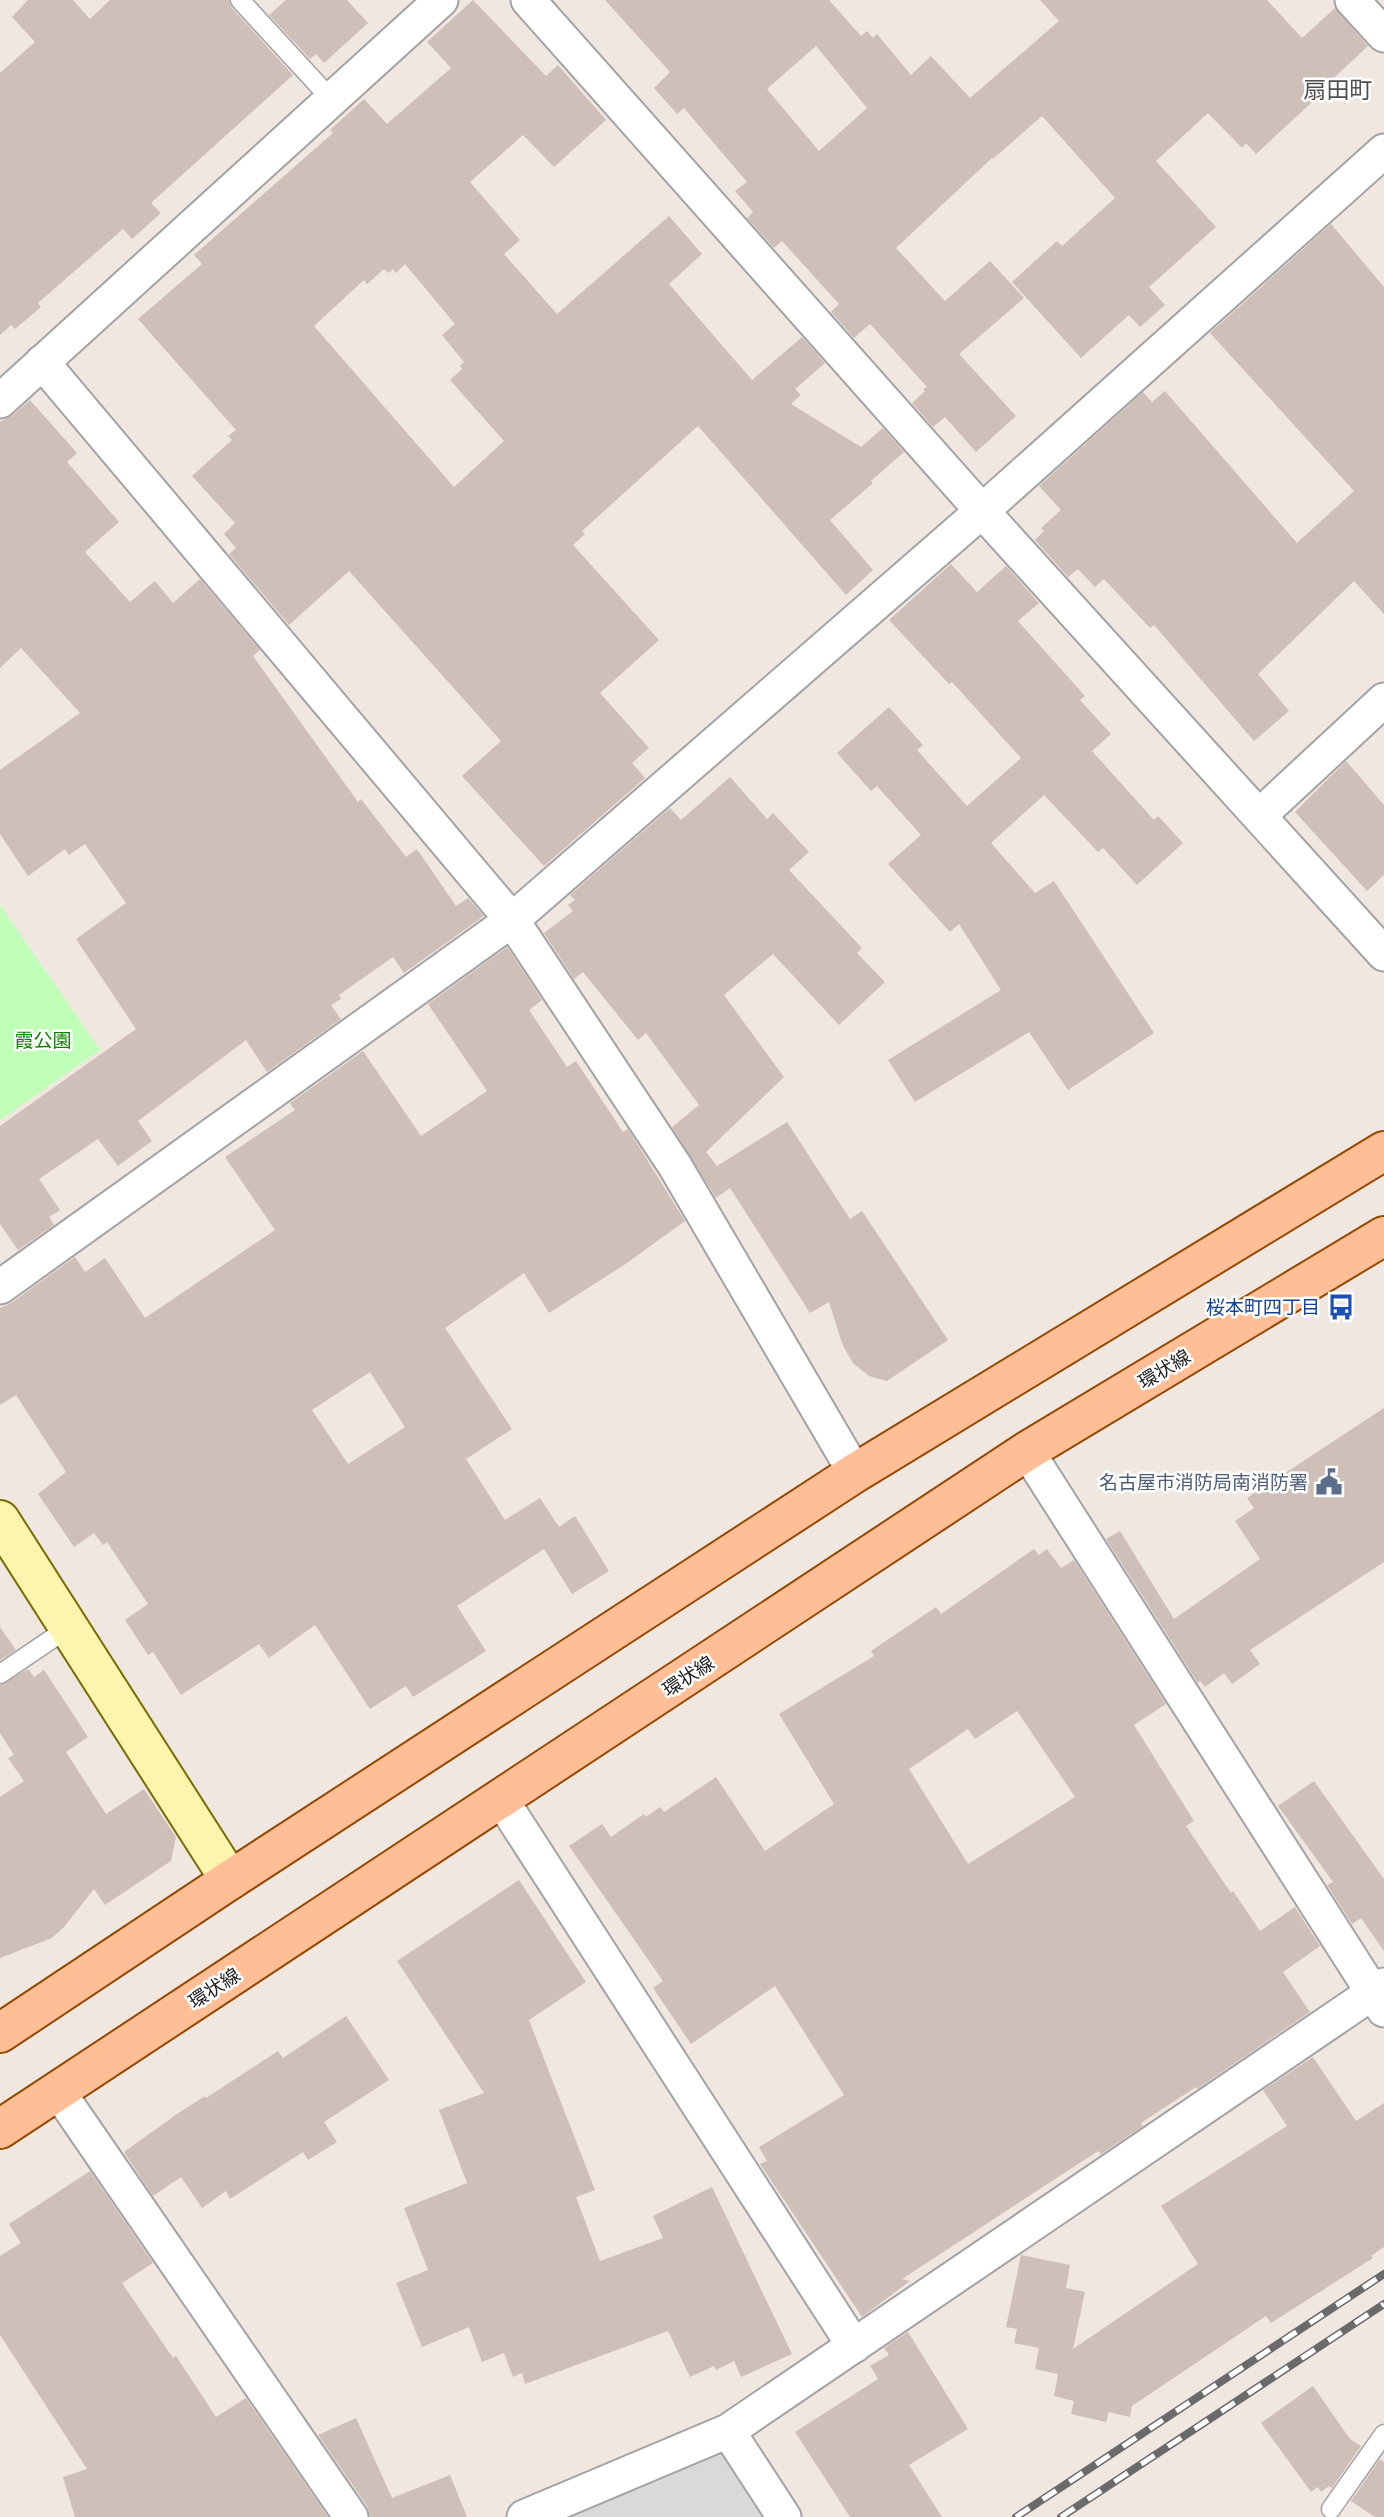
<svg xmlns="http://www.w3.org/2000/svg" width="1384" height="2517" viewBox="0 0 1384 2517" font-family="Ubuntu,'Noto Sans JP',sans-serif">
	<rect width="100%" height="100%" fill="#efe7e0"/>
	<path fill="#dad9d9" d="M723 2452 762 2517H570Z"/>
	<path fill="#bfffb7" d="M0 905 100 1050 0 1120Z"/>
	<path fill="#cfbfb9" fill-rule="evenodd" d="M28 0H73L90 19 110 0H229L232 8 293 75 151 203 161 213 132 239 123 229 38 303 41 307 15 329 11 325 0 335V73L35 42 12 17Z
		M286 0H347L368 23 324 63 316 54 310 59 269 15Z
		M473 0 546 76 558 65 606 120 554 167 523 135 470 182 520 240 504 254 557 314 669 216 702 254 669 284 752 380 802 337 825 363 795 389 801 395 791 404 861 447 883 428 904 452 871 481 873 483 830 520 873 570 846 595 698 426 582 531 585 534 573 545 659 640 600 693 649 748 632 763 645 778 544 866 462 776 501 741 349 571 289 625 229 554 236 548 224 534 235 523 192 476 232 440 228 436 236 430 138 319 202 264 194 255 333 133 330 130 364 99 387 124 451 68 427 42ZM405 264 455 324 442 335 464 362 460 366 462 369 450 380 504 441 454 487 314 326 364 280 367 284 384 269 389 273 393 269 396 273Z
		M605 0H829L861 36 867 31 873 38 877 34 911 75 931 56 970 98 1059 21 1040 0H1267L1302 38 1335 8 1368 46 1322 89 1324 91 1256 154 1246 143 1242 148 1208 113 1156 161 1216 227 1149 287 1165 305 1140 327 1129 315 1081 358 1012 282 1057 241 1062 246 1115 198 1042 116 993 159 992 158 896 248 945 301 990 261 1024 298 959 354 1016 416 976 452 945 417 933 427 912 403 925 391 923 389 927 387 870 324 854 338 831 312 839 304 782 241 774 248 747 218 753 212 735 191 747 182 684 108 677 114 654 88 670 72ZM816 46 867 108 819 151 767 89Z
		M1331 224 1384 287V614L1354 581 1258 674 1289 711 1254 741 1154 625 1150 628 1104 579 1095 587 1078 569 1068 577 1035 540 1044 531 1041 528 1061 510 1039 486 1143 392 1152 402 1165 391 1297 543 1354 491 1210 333Z
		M30 400 77 453 67 462 119 522 85 552 130 602 155 581 173 603 200 579 260 650 253 656 358 802 361 799 406 857 417 849 456 906 468 898 484 916 404 973 393 957 339 995 341 999 331 1005 341 1019 267 1072 246 1040 138 1121 152 1141 118 1166 98 1139 39 1179 60 1210 49 1217 54 1225 18 1250 0 1224V1126L136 1029 76 939 126 903 85 844 69 855 65 849 28 876 0 834V770L80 713 21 648 0 668V422L13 415Z
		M951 564 977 592 1006 566 1039 603 1018 621 1085 696 1080 700 1111 734 1092 751 1154 820 1158 816 1183 843 1137 885 1103 848 1098 852 1044 795 991 843 1035 893 1054 881 1154 1033 1068 1090 1029 1032 915 1102 888 1060 1001 990 959 924 950 932 888 864 921 835 877 786 871 791 837 753 889 707 923 745 917 750 967 806 1021 758 952 682 949 684 889 620Z
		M1346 761 1384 805V875L1367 891 1295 812Z
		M730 777 767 819 773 813 809 852 789 870 862 948 857 953 885 982 839 1025 773 954 724 995 784 1077 706 1152 717 1166 787 1122 850 1219 862 1211 948 1340 887 1381 869 1376 853 1363 843 1346 829 1302 810 1313 730 1188 716 1198 672 1127 699 1105 646 1033 638 1040 583 972 574 979 544 933 573 911 568 905 575 900 570 895 670 808 681 820Z
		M507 947 542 1000 529 1010 567 1067 576 1061 623 1132 628 1129 685 1221 624 1265 549 1313 524 1273 445 1328 512 1429 466 1459 505 1520 540 1498 559 1527 575 1516 609 1571 572 1594 544 1549 457 1606 486 1651 413 1697 406 1686 370 1709 315 1625 269 1658 259 1644 181 1695 153 1652 148 1655 125 1620 148 1604 107 1542 103 1545 94 1533 74 1547 38 1494 66 1472 16 1395 0 1405V1308L11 1303 75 1257 85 1272 105 1258 145 1318 275 1230 225 1157 295 1110 290 1103 363 1051 421 1136 487 1091 428 1004ZM370 1372 405 1427 348 1464 312 1410Z
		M1384 1408V1562L1250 1650 1260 1664 1232 1684 1224 1673 1205 1687 1200 1681 1198 1683 1106 1539 1120 1531 1174 1619 1260 1559 1235 1521 1254 1508 1247 1498Z
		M1034 1549 1039 1555 1047 1549 1061 1568 1074 1560 1166 1704 1134 1725 1194 1821 1186 1826 1231 1893 1233 1891 1260 1931 1295 1907 1320 1946 1283 1972 1310 2012 1197 2089 1196 2087 1141 2123 1143 2126 1101 2154 1098 2151 902 2279 910 2281 862 2317 760 2164 767 2161 759 2147 844 2095 775 1986 691 2044 653 1988 663 1981 569 1846 602 1824 611 1837 644 1814 646 1817 660 1807 664 1812 716 1777 765 1851 834 1804 779 1714 874 1656 871 1651 936 1607 941 1614ZM1017 1711 1075 1797 968 1864 909 1769 968 1729 975 1739Z
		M0 1627 16 1650 0 1660Z
		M28 1669 34 1677 44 1670 88 1737 66 1752 106 1814 144 1789 176 1837 171 1861 105 1905 94 1889 64 1927 52 1938 0 1958V1797L24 1781 8 1758 14 1755 0 1733V1685Z
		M1314 1781 1384 1879V1951L1361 1918 1352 1924 1327 1885 1333 1882 1278 1806Z
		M519 1880 586 1982 529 2020 595 2190 576 2197 600 2261 663 2238 653 2216 712 2187 792 2354 741 2377 734 2361 716 2370 714 2366 690 2377 668 2331 525 2384 522 2373 513 2377 504 2353 482 2362 469 2327 422 2347 396 2283 428 2270 404 2208 467 2183 439 2110 484 2093 397 1961Z
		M346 2016 389 2080 324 2122 337 2142 308 2160 303 2152 230 2199 226 2191 202 2208 181 2177 153 2196 124 2152 177 2114 205 2096 206 2098 278 2051 283 2058Z
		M1313 2057 1356 2121 1384 2103V2247L1371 2256 1373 2258 1271 2323 1266 2316 1132 2406 1130 2417 1109 2412 1106 2422 1071 2414 1074 2401 1054 2396 1058 2374 1035 2369 1039 2348 1014 2343 1017 2329 1006 2327 1021 2255 1070 2265 1066 2288 1085 2292 1073 2349 1198 2264 1161 2206 1287 2126 1263 2090Z
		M90 2171 153 2263 122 2283 173 2358 176 2356 216 2417 246 2398 328 2517H75L63 2477 87 2469 0 2335V2256L21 2243 9 2224Z
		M908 2332 968 2429 909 2465 942 2517H850L795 2432 878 2379 870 2366 889 2355 884 2348Z
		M1313 2386 1350 2439 1361 2446 1332 2488 1329 2486 1321 2492 1318 2487 1311 2492 1261 2423Z
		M356 2418 392 2498 450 2475 467 2517H370L367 2506 318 2435Z
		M1380 2459 1384 2462V2517H1375L1351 2501Z"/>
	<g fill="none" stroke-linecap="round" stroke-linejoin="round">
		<g stroke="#a3a3a3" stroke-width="21">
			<path id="lane" d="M240 0 331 99
				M0 1674 68 1628
				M1331 2509 1384 2434"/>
		</g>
		<g stroke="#a3a3a3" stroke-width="37">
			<path id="street" d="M528 0 982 511 1384 954
				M1352 0 1384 35
				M42 362 512 920 675 1166 855 1473
				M0 401 441 0
				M1259 816 1384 700
				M0 1287 512 920 982 511 1384 151
				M1027 1451 1384 2010
				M501 1799 854 2346
				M58 2091 351 2517
				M728 2431 784 2517
				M524 2517 728 2431 1384 1985"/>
		</g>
		<g stroke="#766d00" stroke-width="42">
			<path id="secondary" d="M0 1520 230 1880"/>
		</g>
		<g stroke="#944800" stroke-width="42">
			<path id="primary" d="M0 2033 230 1880 855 1473 1384 1151
				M0 2129 1027 1451 1384 1236"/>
		</g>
		<use href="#lane" stroke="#fff" stroke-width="18"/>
		<use href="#street" stroke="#fff" stroke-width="33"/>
		<use href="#secondary" stroke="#fff4ae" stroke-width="38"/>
		<use href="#primary" stroke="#ffbe95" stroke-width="38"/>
		<g stroke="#6a6a6a" stroke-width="8">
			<path id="rail" d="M1016 2517 1384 2274
				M1061 2517 1384 2304"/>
		</g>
		<use href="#rail" stroke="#fff" stroke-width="5" stroke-dasharray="16" stroke-linecap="butt"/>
	</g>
	<defs>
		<g id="bus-bare" transform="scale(2.1)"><path d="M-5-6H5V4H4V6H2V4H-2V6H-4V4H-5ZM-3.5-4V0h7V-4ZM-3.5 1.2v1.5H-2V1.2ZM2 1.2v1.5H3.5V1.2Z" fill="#1a4fb4" stroke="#fff" stroke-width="2.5" paint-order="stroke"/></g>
		<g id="civic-bare" transform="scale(2.1)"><path d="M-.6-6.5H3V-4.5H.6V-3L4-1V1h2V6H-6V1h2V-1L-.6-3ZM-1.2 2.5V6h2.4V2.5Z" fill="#5c6f8a" stroke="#fff" stroke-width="2.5" paint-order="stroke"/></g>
	</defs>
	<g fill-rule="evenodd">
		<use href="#bus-bare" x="1341" y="1307"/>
		<use href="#civic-bare" x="1329" y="1482"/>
	</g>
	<g text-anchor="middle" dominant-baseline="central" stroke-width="5" stroke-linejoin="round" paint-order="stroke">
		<g font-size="19" fill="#0e8301" stroke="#fff">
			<text x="43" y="1040">霞公園</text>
		</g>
		<g font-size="19" fill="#164399" stroke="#fff" text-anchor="end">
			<text x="1320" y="1307">桜本町四丁目</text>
		</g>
		<g font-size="19" fill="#1c1c1c" stroke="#fff">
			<text transform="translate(1164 1369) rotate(-31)">環状線</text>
			<text transform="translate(688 1676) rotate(-33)">環状線</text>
			<text transform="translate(214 1988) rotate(-33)">環状線</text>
		</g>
		<g font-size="19" fill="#4e5e75" stroke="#fff" text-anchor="end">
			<text x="1308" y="1482">名古屋市消防局南消防署</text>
		</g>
		<g font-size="23" fill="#4f4f4f" stroke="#fff">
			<text x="1338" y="89">扇田町</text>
		</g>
	</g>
</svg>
